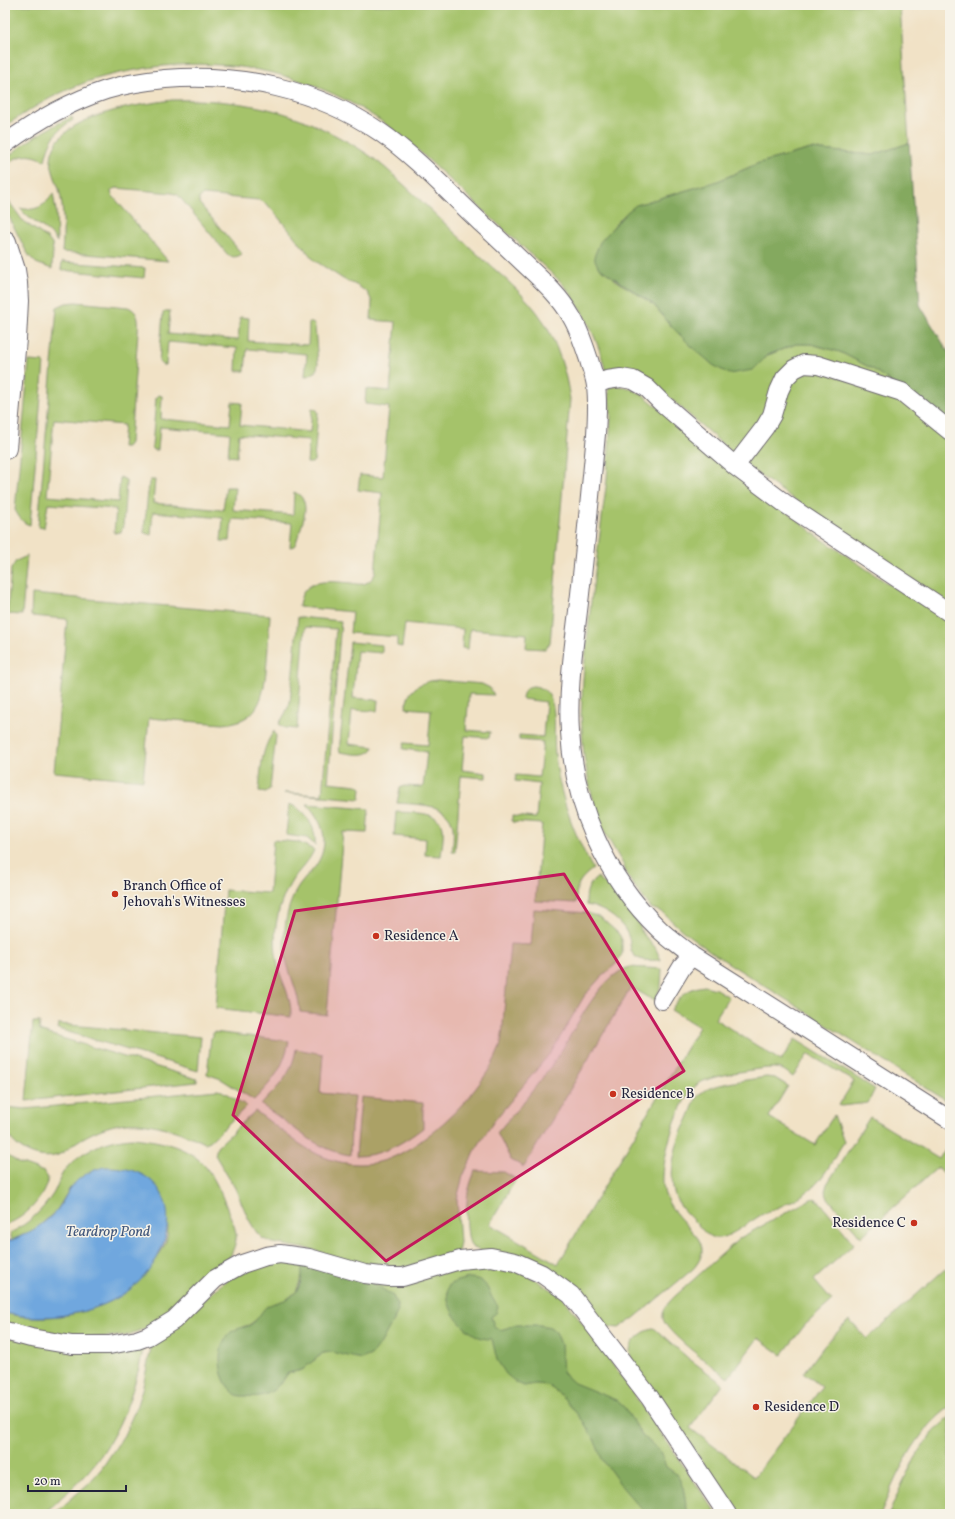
<svg xmlns="http://www.w3.org/2000/svg" width="955" height="1519" viewBox="0 0 955 1519" font-family="Vollkorn,serif">
	<rect width="100%" height="100%" fill="#f7f3e8"/>
	<filter id="ink" filterUnits="userSpaceOnUse"><feTurbulence type="fractalNoise" baseFrequency=".025" numOctaves="2"/><feDisplacementMap in="SourceGraphic" scale="8" xChannelSelector="R" yChannelSelector="G"/><feConvolveMatrix kernelMatrix="1 2 1 2 8 2 1 2 1" color-interpolation-filters="sRGB"/></filter>
	<filter id="wash" filterUnits="userSpaceOnUse"><feTurbulence type="fractalNoise" baseFrequency=".012" numOctaves="4" result="noise"/><feDisplacementMap in="SourceGraphic" scale="16" xChannelSelector="R" yChannelSelector="G"/><feGaussianBlur stdDeviation="0.9" result="paint"/><feColorMatrix in="noise" values="0 0 0 0 0 0 0 0 0 0 0 0 0 0 0 0 0 1.4 0 .05"/><feComposite in="paint" operator="in"/></filter>
	<g filter="url(#wash)">
		<rect width="100%" height="100%" fill="#f1e2c6"/>
		<path fill="#a5c36b" stroke="#647253" d="M5 5H900L909 143 873 155 811 149 759 163 718 181 637 205 626 213 613 227 614 279 653 304 673 328 713 365 753 370 768 355 796 344H811L840 352 873 369 894 384 812 360 770 407 736 456 662 391 606 373C599 341 583 308 562 283L408 141C333 80 244 54 147 68 124 72 101 76 79 85 53 95 29 110 5 126Z
			M172 100C219 99 265 104 308 122 332 133 356 145 377 161 391 172 404 185 417 197 436 215 455 233 474 251 498 273 526 294 544 322 558 346 566 372 570 399L551 632 550 643 545 649 526 648 527 634 470 629 468 649 462 648 463 629 405 623 402 647 397 646V637L350 633 352 612 299 607C301 577 329 581 351 583 356 584 361 585 366 583 371 581 372 578 375 574L382 493 358 490 360 475 383 477 389 407 365 404 366 389 390 391 396 322 371 320 372 302 368 293 358 286 343 279 314 260 268 205 259 200 203 195 199 198V203L242 254C237 257 234 258 228 255L178 195 172 193 116 188 113 189 111 192 112 195 168 261 62 252C64 232 64 208 59 189 56 180 52 171 51 162 50 115 139 105 172 100Z
			M72 117 73 120C56 129 48 143 45 161 31 152 15 154 5 168V159C25 142 47 128 72 117Z
			M53 193 56 211 57 242C49 227 30 223 20 208 35 212 46 206 53 193Z
			M5 196 23 221 47 238 52 244 53 251 52 269 36 263 30 257 25 249 5 209Z
			M62 262 145 268 144 278 61 270Z
			M76 302 128 307C139 311 139 322 138 332L130 443 127 447H122L124 425 54 419 47 496 118 502 120 477 126 480V483L123 527 121 532 114 533 116 509 48 504 44 528 38 527 57 307 66 303Z
			M165 311H170L168 334 238 340 240 317 249 318 248 341 308 345 309 322 314 324 315 327 318 364C317 371 313 376 305 376L307 354 247 349 245 371H236L237 348 168 342 166 365H162L159 362 163 313Z
			M29 361 44 362 30 525C22 523 19 517 15 510Z
			M816 370 897 395 950 441V604L837 530 744 464 790 377Z
			M620 386 630 388 643 395 816 535 890 585 950 622V1103L714 954 684 932 662 912 651 908 627 876 624 866 605 833 598 815 590 788 584 757 581 716 583 679 591 602 607 479 611 415 608 387Z
			M159 395 162 396 161 419 230 425 232 402 242 403 240 425 310 432 312 408 316 409 318 412 314 461 312 463H307L309 440 239 434 237 457 228 456 230 433 160 427 158 450H154L152 447 156 398Z
			M150 480H155L153 503 223 510 226 487H235L233 510 293 515 294 492C315 500 300 528 296 543L294 546 290 547 292 523 232 519 230 541H221L223 518 153 512 151 535 145 533 144 531 149 483Z
			M27 556 22 615 7 614 11 569 16 561Z
			M32 594 270 615C269 630 268 646 267 661 264 694 262 721 223 724L149 718 143 780 54 772 67 619 31 616Z
			M298 617 341 621 328 782 357 785 361 788 360 799 284 793 322 795 336 629 305 627 297 729 285 728 279 724 285 714 290 703Z
			M350 642 382 645V653L357 651 353 698 378 700 377 711 352 710 349 744 374 747C368 759 350 753 339 752Z
			M438 680 482 684 490 688 494 695 469 694 466 730 490 732 489 738 465 736 462 770 486 773V778L461 776 455 852H452C453 844 454 835 453 827 449 802 416 805 397 803L400 788 404 786 423 787 427 752 403 749 404 743 428 745 431 710 406 708C407 689 421 681 438 680Z
			M533 686C542 687 548 691 551 700 557 715 553 737 555 754 559 795 574 834 593 869 578 880 576 886 576 903L535 901 542 824 512 822V816L536 818 539 784 515 781 516 775 539 777 543 742 519 740V735L543 737 546 702 522 699C523 691 525 687 533 686Z
			M274 731 276 736 270 789 266 792 259 791C261 769 261 749 274 731Z
			M289 804C305 809 317 828 315 845L307 838 286 835Z
			M307 804 369 809 367 833 343 832 327 1015 300 1012C299 993 290 977 286 959 283 949 284 939 285 929 286 914 291 898 299 886 304 879 310 873 315 867 331 844 324 823 307 804Z
			M396 812C410 813 439 810 443 828 444 837 442 847 441 856L425 855 426 839 394 836Z
			M273 840 298 842 314 850C309 862 300 869 293 879 277 904 272 933 277 961 280 981 292 994 291 1017L216 1008 225 890 269 893Z
			M598 877 600 881 610 886 639 924 642 933 655 947 661 960C653 960 643 962 636 957 629 952 631 945 629 938 623 920 603 908 586 905 586 892 587 885 598 877Z
			M534 909 588 913 601 918 619 934 622 940V954L616 964 600 978 585 995 552 1051 494 1121 476 1149 463 1176 457 1199 460 1242 458 1252 400 1270 372 1267 309 1249 272 1243 262 1238 257 1233 249 1220 235 1188 215 1155 217 1147 255 1111C279 1127 302 1150 329 1159 347 1165 367 1166 386 1160 428 1145 485 1089 500 1047 503 1035 503 1022 504 1011 506 988 508 966 510 944L531 945Z
			M630 967 662 969 661 986 655 1001 631 987 524 1167 511 1160 497 1133C510 1117 524 1102 536 1086 545 1075 553 1063 561 1051 577 1026 600 975 630 967Z
			M705 986 716 989 729 997 715 1019 781 1061 795 1039 875 1089 868 1103 841 1106 839 1105 854 1081 808 1054 793 1077C790 1075 785 1070 781 1069 771 1066 755 1070 745 1071 733 1073 708 1077 698 1084 678 1098 662 1157 663 1182 663 1202 678 1216 691 1230 694 1234 698 1237 700 1242 705 1252 700 1261 693 1269L633 1319 619 1328 610 1327 602 1322 584 1298 472 1247C465 1238 466 1204 468 1192 470 1185 472 1178 475 1171L504 1172 516 1179 490 1224 558 1264 699 1027 671 1010C680 996 689 987 705 986Z
			M33 1022H40L39 1030 42 1032 197 1079V1082L26 1101Z
			M59 1024 201 1037 198 1071 58 1029Z
			M213 1032 289 1041C283 1070 273 1080 254 1100L221 1079 207 1074 211 1038 213 1037Z
			M296 1049 323 1054 320 1093 355 1096 351 1128 350 1155C314 1150 291 1123 261 1105 279 1085 291 1077 296 1049Z
			M766 1077 775 1078 788 1086 769 1117 815 1145 834 1115 844 1142C834 1157 825 1177 811 1189 797 1200 779 1207 763 1214 750 1221 728 1240 715 1238 707 1237 702 1229 696 1223 688 1215 680 1208 676 1198 668 1180 674 1150 681 1133 683 1127 687 1122 689 1116 693 1108 694 1099 701 1093 713 1083 750 1080 766 1077Z
			M217 1090 222 1091 247 1106 210 1141 205 1143C200 1142 196 1138 191 1137 173 1129 145 1121 126 1123 108 1125 90 1133 75 1143 70 1147 65 1152 58 1155 38 1162 9 1147 5 1126 4 1120 5 1113 5 1107L25 1109Z
			M361 1097 423 1103V1128C403 1143 382 1156 356 1156Z
			M870 1117 939 1159 950 1141V1180L938 1167 861 1237 828 1198 825 1191 827 1184Z
			M133 1138C151 1140 173 1143 189 1153 210 1164 220 1190 228 1211 231 1218 235 1226 236 1234 237 1242 233 1250 230 1257L159 1323 125 1336 77 1338 5 1324V1313C42 1322 84 1316 117 1298 126 1293 134 1282 142 1275 154 1264 168 1246 168 1229 168 1225 166 1221 166 1217 162 1199 163 1192 149 1179L70 1188 57 1210 48 1218 36 1229 12 1240 10 1233C28 1224 42 1211 53 1194 58 1186 59 1177 65 1170 80 1150 109 1139 133 1138Z
			M5 1154 19 1163 44 1172 48 1178C44 1199 25 1218 5 1225Z
			M815 1198 821 1203 854 1244 814 1280 832 1301 805 1325 782 1355 758 1338 728 1378C715 1368 664 1332 663 1318 662 1310 668 1303 674 1297L740 1238 811 1199Z
			M268 1262 301 1263 303 1273 296 1292 286 1300 267 1307 260 1317 249 1325 242 1327 281 1384 288 1373 302 1370 323 1353 331 1352 344 1354 387 1330 395 1318 372 1282 461 1267 483 1265 521 1271 562 1296 597 1342 717 1514H54L89 1483 102 1468 124 1435 136 1408 143 1386 152 1343 228 1279Z
			M945 1269 950 1275V1407C917 1430 894 1477 881 1514H739L634 1366C628 1352 628 1345 640 1335 645 1332 648 1328 654 1328L688 1358 723 1384 690 1428 754 1477 822 1387 804 1373 824 1346 849 1320 867 1339Z
			M5 1338 144 1346C131 1407 112 1455 63 1496 57 1502 47 1512 39 1514 28 1516 16 1514 5 1514Z
			M950 1417V1514H889C903 1480 920 1440 950 1417Z"/>
		<path fill="#84a95f" stroke="#53664d" d="M909 143 920 305 950 355V425L873 369 840 352 811 344H796L768 355 753 370 729 374 713 365 691 346 673 328 653 304 598 267 594 257 600 242 626 213 636 205 718 181 759 163 811 149 873 155Z
			M301 1263 372 1282 393 1296 397 1305 398 1311 381 1343 371 1355 361 1359 331 1352 323 1353 302 1370 288 1373C276 1390 267 1399 246 1396 240 1396 236 1396 232 1391 218 1379 215 1346 230 1333 235 1328 244 1328 250 1325 258 1320 260 1313 266 1307 274 1301 287 1303 296 1292 302 1284 303 1273 301 1263Z
			M469 1278C490 1278 486 1293 498 1306L496 1313 491 1317 494 1326 500 1330 507 1328 514 1325H540L550 1327 556 1332 561 1344 563 1373 574 1383 616 1400 624 1407 642 1435 660 1451 666 1467 675 1473 679 1478 683 1488 688 1514H646L623 1488 602 1459 595 1441 583 1421 561 1395 547 1385 535 1384 524 1386 517 1383 506 1374 497 1360 492 1339C488 1339 483 1339 479 1337 460 1328 444 1308 448 1286L457 1281Z"/>
		<path fill="#70a7de" stroke="#49648c" d="M105 1167C185 1166 182 1247 132 1288 100 1314 45 1323 5 1313V1242C24 1237 44 1225 57 1210 62 1204 65 1196 70 1189 78 1177 91 1170 105 1167Z"/>
	</g>
	<g filter="url(#ink)">
		<g fill="none" stroke-linecap="round" stroke-linejoin="round">
			<g stroke="#6a656c" stroke-width="20">
				<path id="service" d="M5 144C36 121 69 102 106 90 125 84 145 81 165 79 240 73 317 89 380 132 416 157 448 192 480 222 497 237 513 253 529 268 544 282 561 298 571 316 579 329 584 345 589 360 591 368 595 377 596 386 598 402 597 418 596 434 591 487 586 540 580 594 575 639 567 686 570 732 574 806 606 878 659 929 669 939 681 947 692 956L950 1120
					M596 384 607 380 621 378 633 380 647 388 661 402 735 466 787 505 950 613
					M735 466 765 427 772 415 779 391 785 378 794 369 804 364 818 365 902 392 950 431
					M662 1000 682 967 692 956
					M5 1331 31 1338 72 1345H109L137 1340 148 1336 174 1320 215 1279 242 1264 266 1256 280 1254 309 1258 365 1274 389 1277H403L460 1260 491 1257 515 1262 542 1274 571 1295 650 1398 727 1514"/>
			</g>
			<g stroke="#6a656c" stroke-width="24">
				<path id="minor" d="M5 242 14 270 16 283 17 301 15 339 5 448"/>
			</g>
			<use href="#service" stroke="#fff" stroke-width="18"/>
			<use href="#minor" stroke="#fff" stroke-width="22"/>
		</g>
	</g>
	<path fill="#c2185b" fill-opacity="0.2" stroke="#c2185b" stroke-width="3" stroke-linejoin="round" d="M564 874 684 1071 386 1261 233 1115 295 911Z"/>
	<g fill="#c8321e" stroke="#f7f3e8" stroke-width="1.5">
		<circle cx="115" cy="894" r="4"/>
		<circle cx="376" cy="936" r="4"/>
		<circle cx="613" cy="1094" r="4"/>
		<circle cx="914" cy="1223" r="4"/>
		<circle cx="756" cy="1407" r="4"/>
	</g>
	<g text-anchor="middle" dominant-baseline="central" stroke-width="3" stroke-linejoin="round" paint-order="stroke">
		<g font-size="14" fill="#22223b" stroke="#f7f3e8" text-anchor="start">
			<text x="123" y="886">Branch Office of<tspan x="123" dy="16">Jehovah's Witnesses</tspan></text>
			<text x="384" y="936">Residence A</text>
			<text x="621" y="1094">Residence B</text>
			<text x="906" y="1223" text-anchor="end">Residence C</text>
			<text x="764" y="1407">Residence D</text>
		</g>
		<g font-size="15" font-style="italic" fill="#41577c" stroke="#f7f3e8">
			<text x="108" y="1232">Teardrop Pond</text>
		</g>
	</g>
	<rect width="955" height="1519" fill="none" stroke="#f7f3e8" stroke-width="20"/>
	<path d="M28 1485v6h98v-6" fill="none" stroke="#22223b" stroke-width="2"/>
	<text x="34" y="1485" font-size="12" fill="#22223b" stroke="#f7f3e8" stroke-width="3" paint-order="stroke">20 m</text>
</svg>
